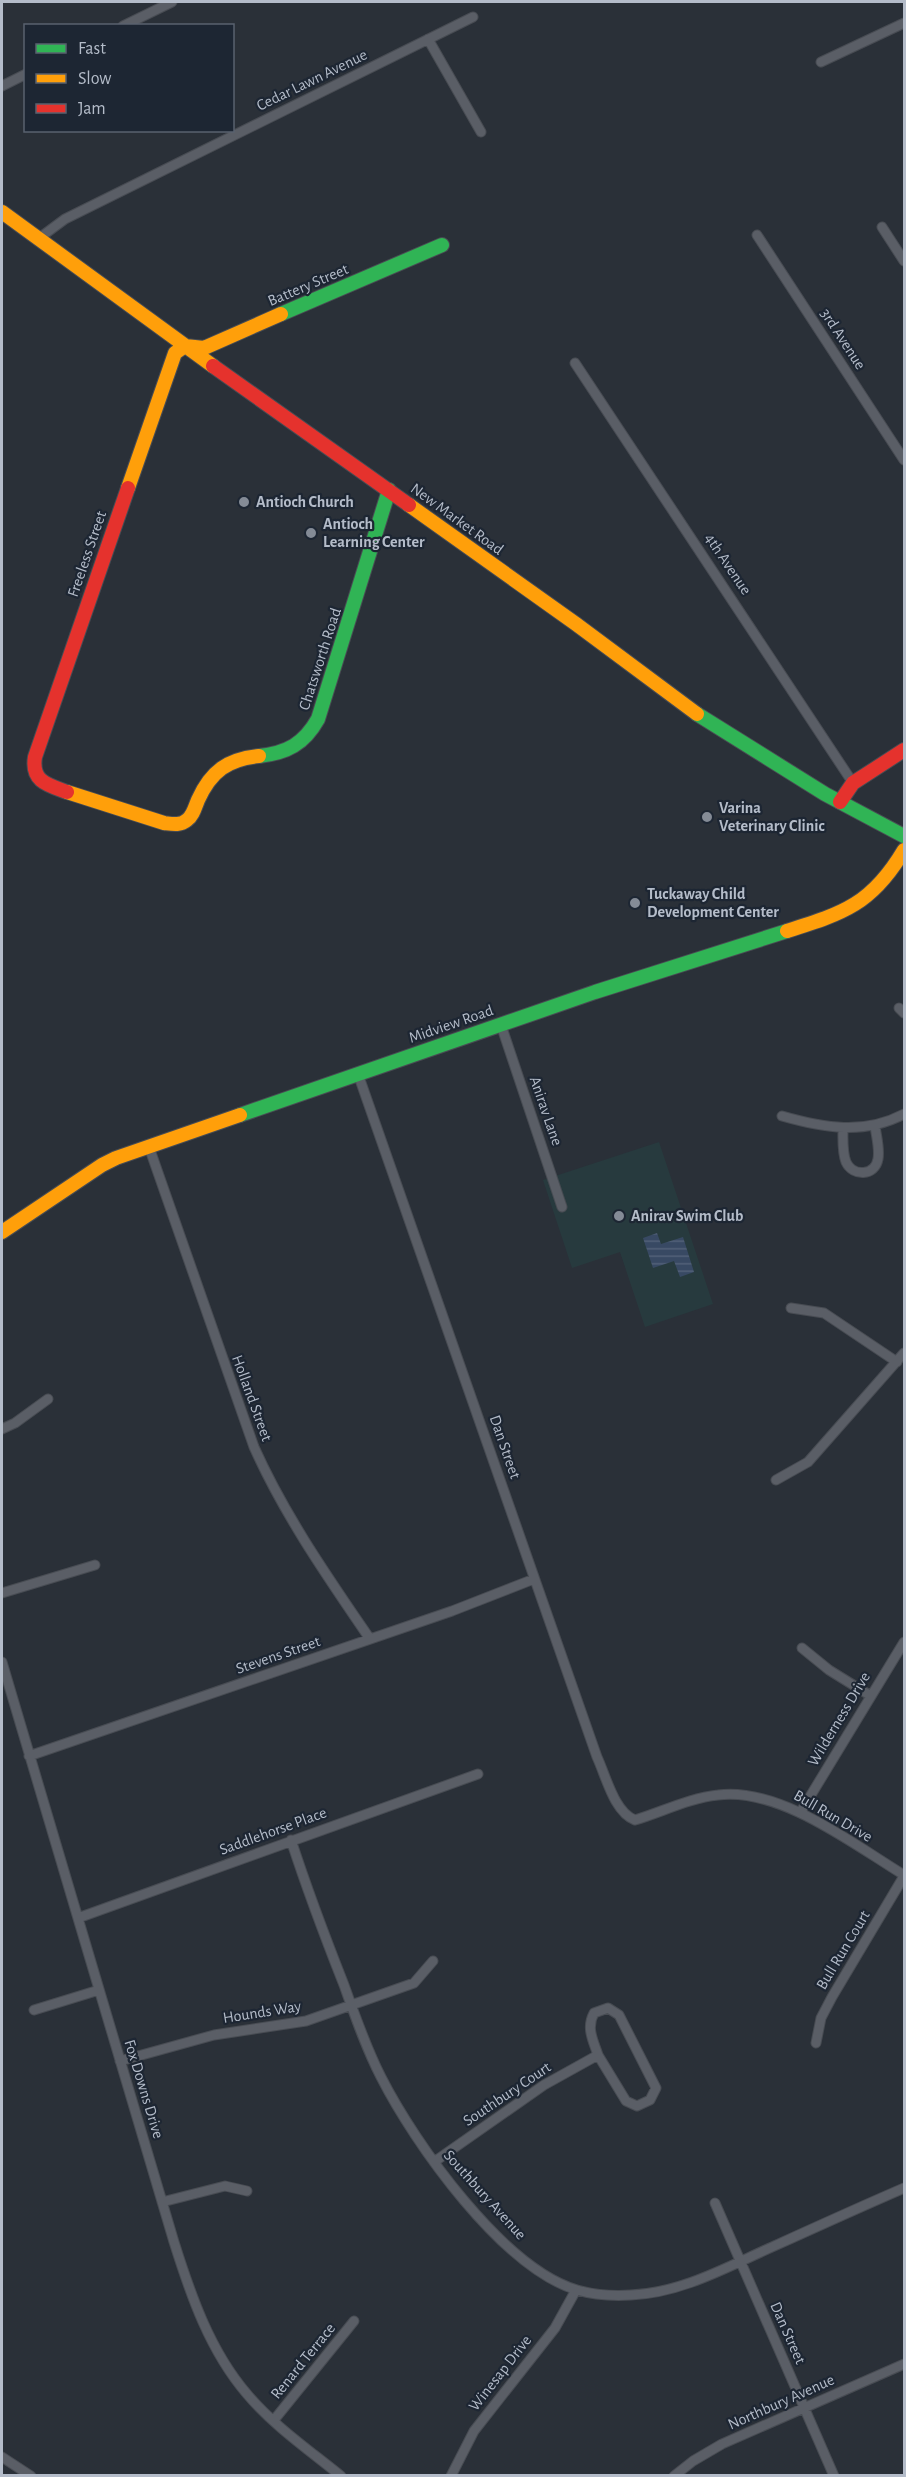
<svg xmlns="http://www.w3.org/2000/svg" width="906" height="2477" viewBox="0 0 906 2477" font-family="'Alegreya Sans',sans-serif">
	<defs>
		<pattern id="water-rules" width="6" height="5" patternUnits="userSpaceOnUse" patternTransform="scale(1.5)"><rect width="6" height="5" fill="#384963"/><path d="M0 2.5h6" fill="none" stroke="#526178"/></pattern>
	</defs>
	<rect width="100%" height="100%" fill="#2a3038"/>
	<path fill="#273a3e" d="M659 1142 713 1304 645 1327 620 1252 572 1268 543 1180Z"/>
	<path fill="url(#water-rules)" d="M657 1233 661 1244 683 1237 694 1272 680 1277 674 1261 653 1268 643 1238Z"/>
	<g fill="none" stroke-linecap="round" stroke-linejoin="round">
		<g stroke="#484c53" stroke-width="11">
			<path id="street" d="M123 26 172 2
				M428 39 481 132
				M821 62 904 23
				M2 86 26 74
				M882 227 904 261
				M757 235 904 460
				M38 239 65 219 473 17
				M575 363 853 783
				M899 1008 904 1013
				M501 1025 562 1207
				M358 1074 597 1757C606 1776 614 1812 635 1820 662 1812 689 1798 718 1795 780 1787 853 1844 904 1875
				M782 1116C824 1128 864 1135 904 1114
				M843 1128C843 1139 842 1152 846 1162 853 1177 875 1176 878 1159 880 1148 876 1136 875 1125
				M149 1147 254 1447C285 1516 327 1576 370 1639
				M791 1308 824 1313 897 1362
				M2 1429 15 1423 48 1399
				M776 1480 808 1462 904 1353
				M2 1593 95 1565
				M802 1648 829 1670 871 1696
				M2 1662 174 2242C191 2296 210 2351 247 2394 273 2425 309 2450 341 2476
				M29 1756 452 1611 534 1579
				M800 1813 904 1642
				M291 1840C307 1889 325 1937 344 1985 355 2016 366 2048 381 2077 415 2144 503 2268 577 2290 594 2295 614 2296 631 2295 681 2293 727 2267 772 2247 816 2227 860 2207 904 2188
				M78 1918 478 1774
				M34 2010 99 1990
				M816 2043 821 2018 832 1997 904 1876
				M120 2061 214 2035 306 2021 414 1983 433 1961
				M434 2162 544 2085 598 2055 626 2101 637 2106 650 2100 656 2088 619 2015 608 2008 594 2013C586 2028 593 2040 598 2055
				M162 2202 225 2186 247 2191
				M715 2203 834 2476
				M274 2420 354 2321
				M2 2457 31 2476
				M451 2476 474 2431 555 2328 576 2290
				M674 2476 693 2461 722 2444 904 2364"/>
		</g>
		<g stroke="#484c53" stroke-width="16">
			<path id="fast" d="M281 314 442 245
				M697 714 825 794 904 836
				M259 756C287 753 304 744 318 719L389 490
				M240 1115 595 992 787 931"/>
		</g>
		<g stroke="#484c53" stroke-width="16">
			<path id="slow" d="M2 212 213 366
				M128 488 175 353 185 346 204 348 281 314
				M409 505 576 624 697 714
				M67 792 164 823C172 824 180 826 187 820 193 816 195 807 198 800 211 771 228 759 259 756
				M787 931C844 913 872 904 904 850
				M2 1232 102 1165 116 1158 240 1115"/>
		</g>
		<g stroke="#484c53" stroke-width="16">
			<path id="jam" d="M213 366 409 505
				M67 792C47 785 31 781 35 757L128 488
				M840 802 853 783 904 750"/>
		</g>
		<use href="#street" stroke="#5a5e66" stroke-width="9"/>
		<use href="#fast" stroke="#30b455" stroke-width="14"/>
		<use href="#slow" stroke="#ff9f0a" stroke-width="14"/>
		<use href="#jam" stroke="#e5322d" stroke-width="14"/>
	</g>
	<g fill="#848b96" stroke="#1d2633" stroke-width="2">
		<circle cx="244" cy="502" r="6"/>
		<circle cx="311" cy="533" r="6"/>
		<circle cx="707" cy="817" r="6"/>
		<circle cx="635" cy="903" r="6"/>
		<circle cx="619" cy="1216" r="6"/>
	</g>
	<g text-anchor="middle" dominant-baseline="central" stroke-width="4.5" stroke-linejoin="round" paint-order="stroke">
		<g font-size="16" fill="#b4bcc9" stroke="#1d2633">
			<text transform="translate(312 80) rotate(-26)">Cedar Lawn Avenue</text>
			<text transform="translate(308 285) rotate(-23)">Battery Street</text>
			<text transform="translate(843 339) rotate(57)">3rd Avenue</text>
			<text transform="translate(457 519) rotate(36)">New Market Road</text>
			<text transform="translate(87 554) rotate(-71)">Freeless Street</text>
			<text transform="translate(728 564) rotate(56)">4th Avenue</text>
			<text transform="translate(320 659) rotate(-72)">Chatsworth Road</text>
			<text transform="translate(451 1024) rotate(-19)">Midview Road</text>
			<text transform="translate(546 1111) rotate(71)">Anirav Lane</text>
			<text transform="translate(252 1398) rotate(70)">Holland Street</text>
			<text transform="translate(505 1447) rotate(71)">Dan Street</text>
			<text transform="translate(278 1655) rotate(-19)">Stevens Street</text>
			<text transform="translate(839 1719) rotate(-59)">Wilderness Drive</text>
			<text transform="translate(833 1816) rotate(30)">Bull Run Drive</text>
			<text transform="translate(273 1831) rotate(-20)">Saddlehorse Place</text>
			<text transform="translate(843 1950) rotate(-59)">Bull Run Court</text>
			<text transform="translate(262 2012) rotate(-9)">Hounds Way</text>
			<text transform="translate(144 2089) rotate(73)">Fox Downs Drive</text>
			<text transform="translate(507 2094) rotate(-34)">Southbury Court</text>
			<text transform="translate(485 2195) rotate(48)">Southbury Avenue</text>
			<text transform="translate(788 2333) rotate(66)">Dan Street</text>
			<text transform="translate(303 2361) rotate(-51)">Renard Terrace</text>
			<text transform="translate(500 2373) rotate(-52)">Winesap Drive</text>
			<text transform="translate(781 2402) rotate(-24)">Northbury Avenue</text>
		</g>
		<g font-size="16" font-weight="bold" fill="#b4bcc9" stroke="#1d2633" text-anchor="start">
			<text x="256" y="502">Antioch Church</text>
			<text x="323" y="524">Antioch<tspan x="323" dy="18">Learning Center</tspan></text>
			<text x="719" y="808">Varina<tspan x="719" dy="18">Veterinary Clinic</tspan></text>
			<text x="647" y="894">Tuckaway Child<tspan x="647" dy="18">Development Center</tspan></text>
			<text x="631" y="1216">Anirav Swim Club</text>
		</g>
	</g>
	<rect width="906" height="2477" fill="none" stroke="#b4bcc9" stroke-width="6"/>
	<rect x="24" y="24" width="210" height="108" fill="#1d2633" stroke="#59626f" stroke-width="1.5"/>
	<rect x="36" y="44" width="30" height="9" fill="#30b455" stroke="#59626f" stroke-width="1.5"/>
	<text x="78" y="54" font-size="18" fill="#b4bcc9">Fast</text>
	<rect x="36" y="74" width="30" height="9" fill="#ff9f0a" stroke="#59626f" stroke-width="1.5"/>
	<text x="78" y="84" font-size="18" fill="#b4bcc9">Slow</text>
	<rect x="36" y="104" width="30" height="9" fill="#e5322d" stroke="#59626f" stroke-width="1.5"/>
	<text x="78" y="114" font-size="18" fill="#b4bcc9">Jam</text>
</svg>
